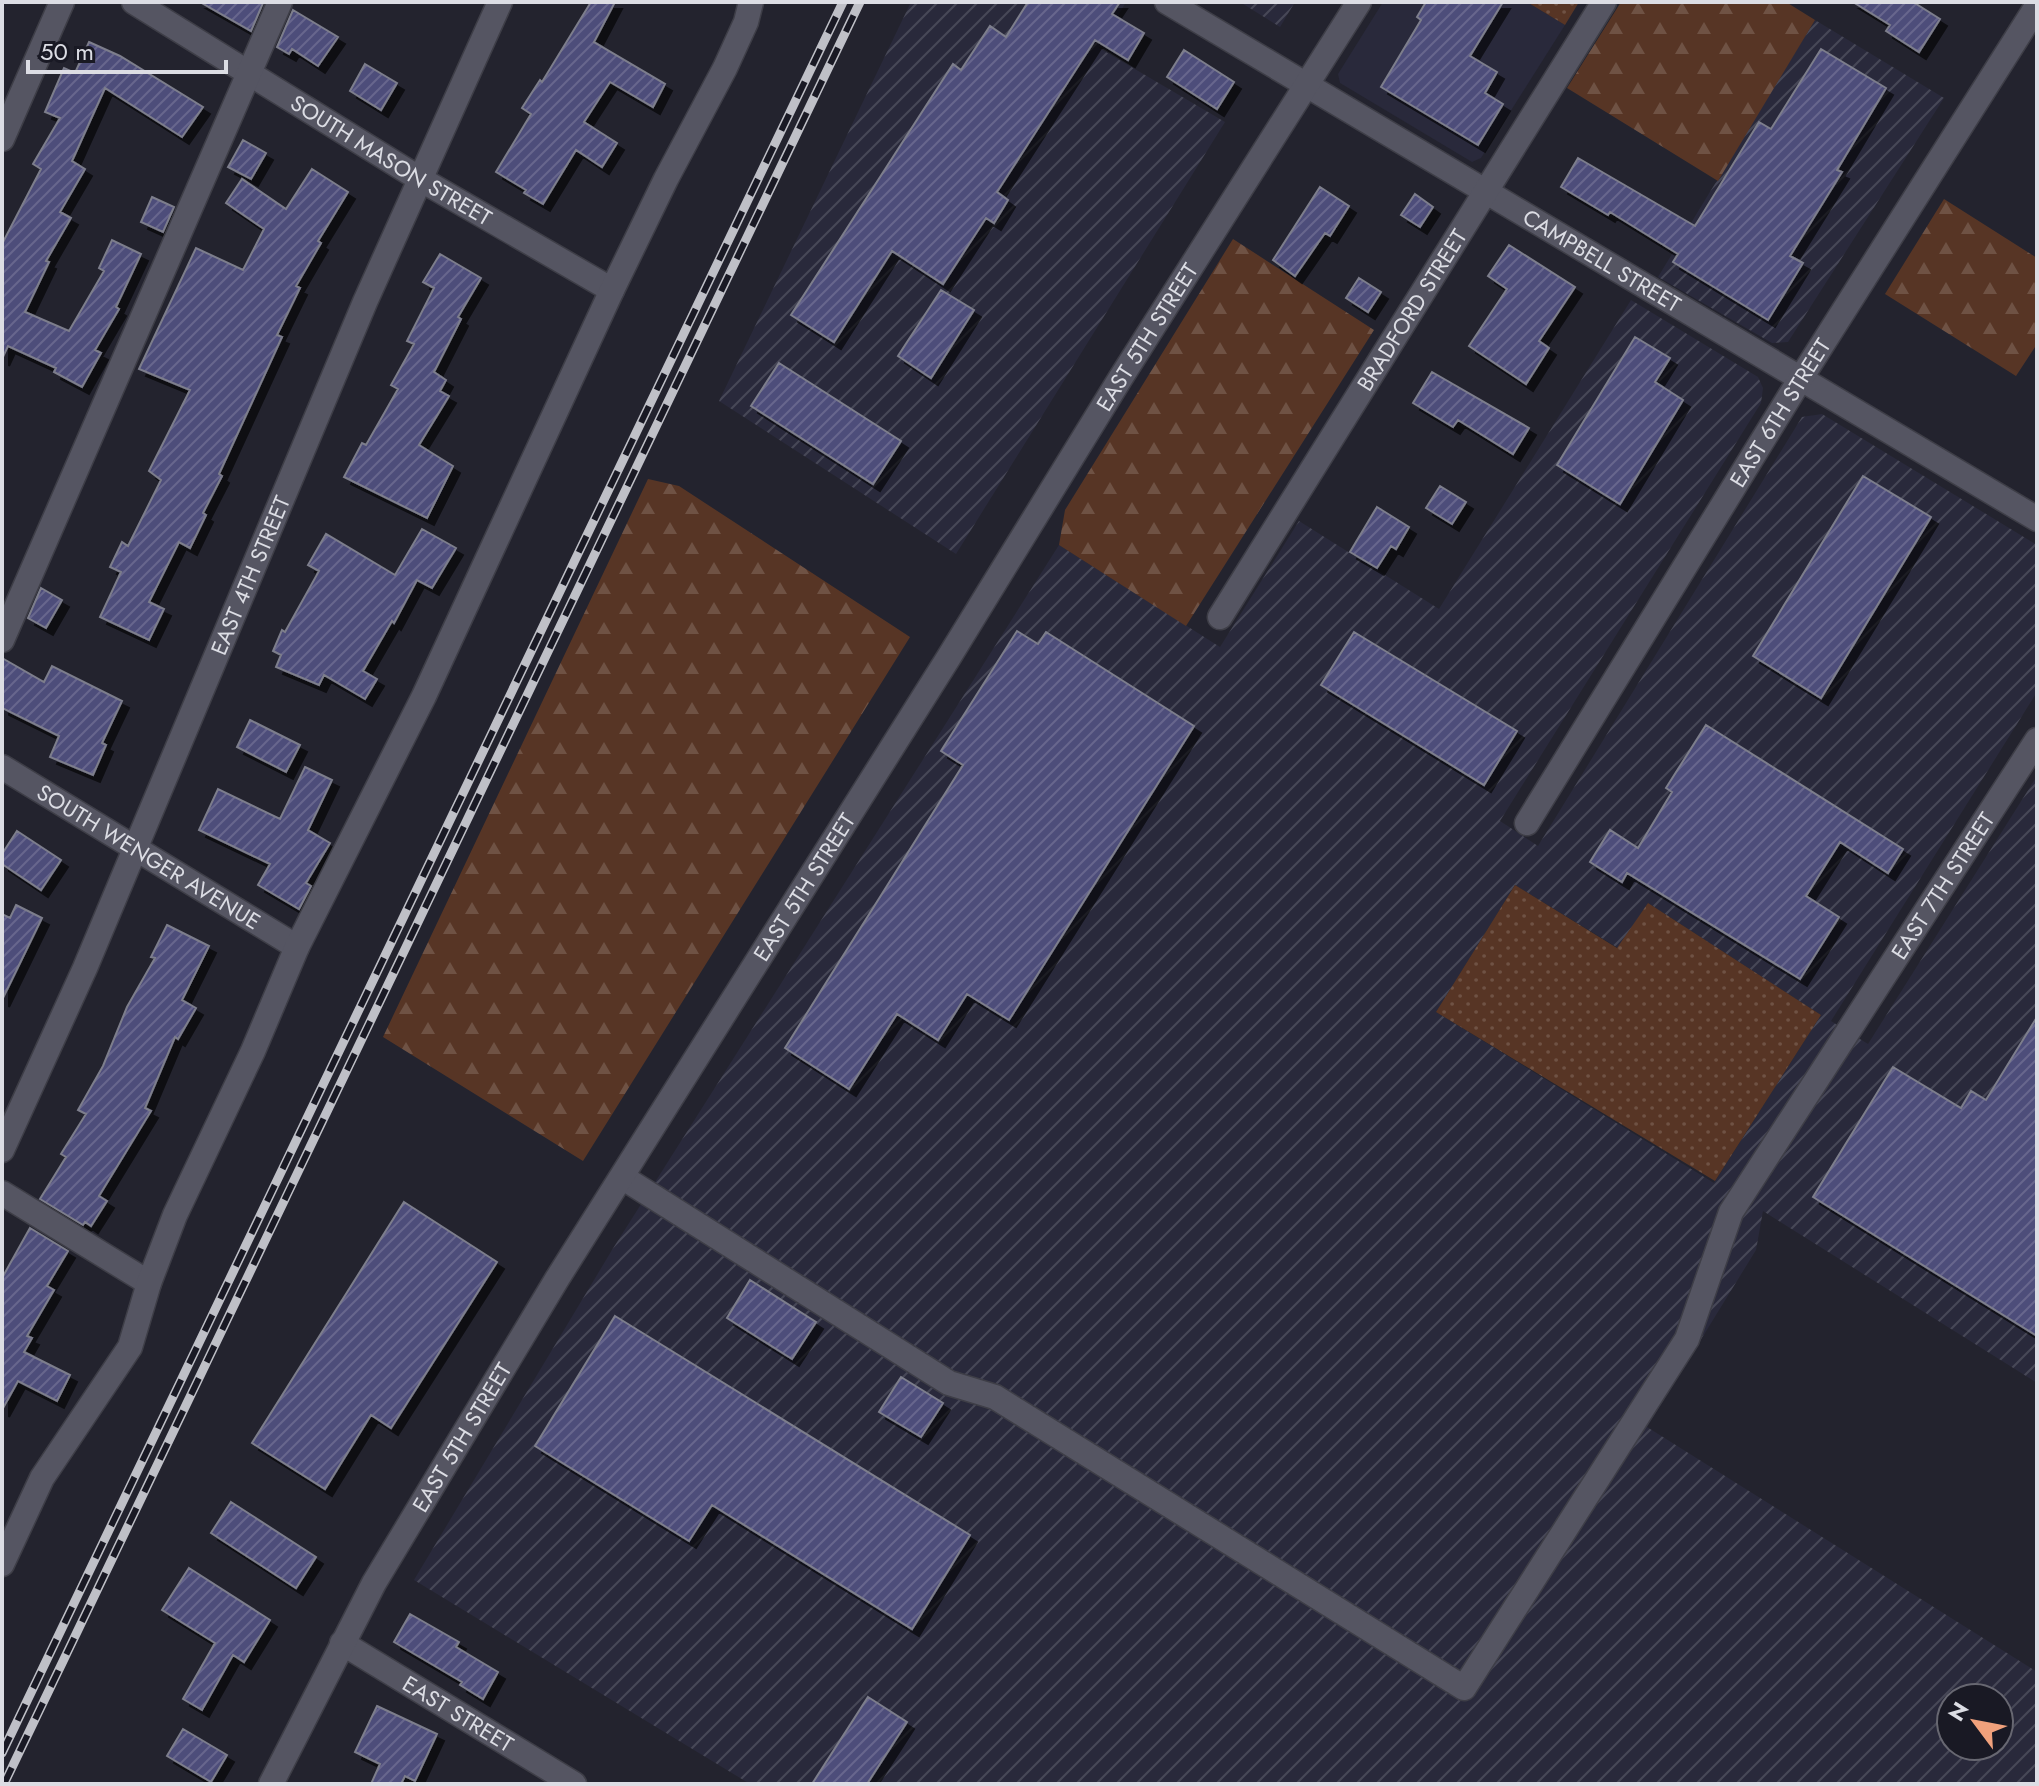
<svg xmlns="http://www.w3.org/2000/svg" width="2039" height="1786" viewBox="0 0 2039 1786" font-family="Jost,sans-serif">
	<defs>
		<pattern id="industrial-furrows" width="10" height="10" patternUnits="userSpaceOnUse" patternTransform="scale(2)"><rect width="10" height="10" fill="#29293b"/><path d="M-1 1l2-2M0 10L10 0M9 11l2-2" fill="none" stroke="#474857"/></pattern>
		<pattern id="grass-dots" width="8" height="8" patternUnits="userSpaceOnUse" patternTransform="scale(2)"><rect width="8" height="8" fill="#573525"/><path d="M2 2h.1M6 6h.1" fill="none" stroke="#6f5244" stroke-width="1.8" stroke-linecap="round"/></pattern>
		<pattern id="forest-firs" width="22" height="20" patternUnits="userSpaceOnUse" patternTransform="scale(2)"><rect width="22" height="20" fill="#573525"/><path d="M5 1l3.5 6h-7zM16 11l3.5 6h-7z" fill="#6f5244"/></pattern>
		<pattern id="building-hatch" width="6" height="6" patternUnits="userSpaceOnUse" patternTransform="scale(2)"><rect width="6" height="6" fill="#4e4d7a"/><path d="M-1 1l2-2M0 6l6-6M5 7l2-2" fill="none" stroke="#67668d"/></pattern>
		<filter id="shadow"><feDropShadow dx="7" dy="7" stdDeviation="0" flood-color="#0009"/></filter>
	</defs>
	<rect width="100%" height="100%" fill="#23232e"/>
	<path fill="#29293b" d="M1383 2H1527L1565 25 1481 158 1472 162 1340 83 1338 74Z"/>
	<path fill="url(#industrial-furrows)" fill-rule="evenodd" d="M911 2H1126L1099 48 1225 122 956 554 719 401Z
		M1240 2H1295L1280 27Z
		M1815 20 1944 98 1788 342 1772 343 1658 277Z
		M1631 300 1758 377 1763 388 1761 403 1500 821 1538 846 1802 417 1822 414 2037 545V692L1831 1021 1868 1044 2037 776V1383L1763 1211 1756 1250 1647 1427 2037 1672V1784H750L414 1580 612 1250 1059 545 1220 647 1299 521 1439 609ZM1515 885 1618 948 1648 903 1821 1015 1714 1183 1436 1012ZM1951 1698H1999V1746H1951Z"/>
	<path fill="url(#grass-dots)" d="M1527 2H1579L1565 25Z
		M1515 885 1617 948 1648 903 1821 1015 1715 1181 1436 1012Z"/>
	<path fill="url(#forest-firs)" d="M1621 2H1786L1815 20 1718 181 1567 88Z
		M1944 199 2037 258V344L2016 376 1885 294Z
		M1233 239 1374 330 1186 626 1059 545 1065 510Z
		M648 479 679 486 910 637 583 1161 383 1037Z"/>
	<path fill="url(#building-hatch)" stroke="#7d7e8c" stroke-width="2" filter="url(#shadow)" d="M200 2H262L263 3 251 31Z
		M591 2H615L594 42 665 84 653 107 610 82 584 122 617 143 602 167 576 150 543 204 524 193 526 190 496 172 531 114 522 108 540 80 542 82Z
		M1028 2H1120L1112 14 1144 33 1128 60 1095 40 997 192 1008 200 994 223 986 218 943 284 892 251 834 342 791 315 953 64 961 70 990 26 1006 37Z
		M1426 2H1503L1470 56 1497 72 1485 93 1503 104 1478 145 1381 87 1421 20 1417 17Z
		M1853 2H1913L1940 19 1919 52 1886 31 1890 25Z
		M293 10 338 37 318 66 292 49 289 54 277 47Z
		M89 42 120 56 203 107 182 137 105 88 72 161 85 169 60 212 71 218 46 261 49 262 25 312 69 331 104 271 99 268 112 240 141 254 116 307 119 309 95 350 101 353 82 387 54 372 56 368 8 346 2 359V244L41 169 33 164 60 118 45 112 64 68 75 73Z
		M1821 49 1886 88 1837 170 1842 172 1790 256 1803 263 1768 320 1673 262 1678 254 1610 212 1608 215 1561 187 1578 158 1695 226 1759 122 1771 129Z
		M1184 50 1234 82 1217 109 1167 77Z
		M365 64 397 83 381 110 350 91Z
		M243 140 266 153 251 179 228 167Z
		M312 169 348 192 318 241 321 243 296 286 300 288 277 335 282 337 219 474 222 476 203 513 206 515 190 548 179 542 149 602 164 609 149 640 100 617 121 572 110 567 122 542 128 546 161 480 149 471 190 390 139 369 196 248 243 270 264 229 226 203 242 179 286 209Z
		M1320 187 1349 206 1330 236 1325 233 1295 276 1273 260Z
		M1415 194 1433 207 1420 227 1401 215Z
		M152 197 174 207 163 232 141 222Z
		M1509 245 1575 287 1539 341 1549 348 1526 384 1469 346 1507 289 1488 276Z
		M440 254 481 278 458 317 461 319 434 372 446 380 440 391 449 396 419 445 453 466 427 518 344 477 362 443 366 445 398 389 391 385 414 344 407 341 434 288 423 282Z
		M1359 278 1381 292 1368 312 1346 298Z
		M941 290 974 310 931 378 898 356Z
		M1635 337 1670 358 1655 382 1683 400 1620 504 1557 465Z
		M779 363 901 441 873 484 751 406Z
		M1432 372 1529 428 1513 454 1458 420 1453 427 1413 403Z
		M1863 476 1931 517 1821 698 1753 656Z
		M1440 486 1466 502 1452 524 1426 508Z
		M1377 507 1409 527 1396 549 1391 546 1377 568 1350 552Z
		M422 529 456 548 432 588 417 580 394 623 392 621 363 671 377 679 365 699 324 675 319 685 276 667 281 655 273 651 282 630 285 632 319 571 308 565 326 534 395 575Z
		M41 588 62 600 46 628 28 618Z
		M1017 631 1038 644 1046 632 1194 726 1009 1020 967 994 938 1040 897 1014 849 1089 785 1048 963 765 941 751Z
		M1354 632 1517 731 1484 785 1321 685Z
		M2 658 44 682 52 666 122 701 102 743 106 745 93 775 50 757 59 736 2 708Z
		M250 720 300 745 286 772 237 747Z
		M1706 725 1903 849 1888 873 1840 842 1806 896 1839 917 1800 979 1627 873 1622 882 1590 862 1610 830 1638 848 1672 792 1666 788Z
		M305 767 332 780 308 830 330 843 306 883 311 886 299 909 258 885 270 864 199 830 218 789 280 819Z
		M17 831 61 860 41 890 2 864V854Z
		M16 905 42 918 2 1000V914L10 918Z
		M167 925 209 946 182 1000 196 1008 178 1039 175 1037 145 1108 151 1111 99 1196 107 1201 91 1226 85 1222 83 1225 40 1199 66 1157 61 1154 86 1114 78 1110 103 1066 127 1007 155 958 151 957Z
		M2037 1017V1336L1813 1197 1893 1067 1961 1108 1971 1091 1986 1100Z
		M404 1202 497 1262 391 1428 371 1415 325 1489 252 1443Z
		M30 1228 68 1251 47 1286 54 1290 27 1336 32 1338 24 1352 70 1375 57 1401 18 1381 2 1410V1278Z
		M750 1280 816 1322 792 1359 727 1318Z
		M615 1316 970 1535 912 1629 712 1505 689 1541 535 1446Z
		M901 1377 943 1403 921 1437 879 1412Z
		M231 1502 316 1557 296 1588 211 1533Z
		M189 1568 270 1620 244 1662 233 1655 202 1710 183 1699 215 1643 162 1610Z
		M410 1614 459 1642 456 1647 498 1672 483 1699 460 1685 462 1682 394 1642Z
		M868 1697 907 1722 867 1784H812Z
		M377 1706 437 1734 415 1781 405 1776 401 1784H371L380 1764 355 1752Z
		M183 1729 227 1755 211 1782 167 1756Z"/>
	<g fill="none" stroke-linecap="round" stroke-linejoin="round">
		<g stroke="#3e3e47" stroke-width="27">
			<g id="minor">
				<path id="s1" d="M134 2 420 179 612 290"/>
				<path id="s2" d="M1167 2 2037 519"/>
				<path d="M2 139 62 2"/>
				<path id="s3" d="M1220 617 1604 2"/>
				<path d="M2 640 280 2"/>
				<path id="s4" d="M2 767 297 947"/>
				<path id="s5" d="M1527 823 1801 378 2037 6"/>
				<path id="s6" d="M2 1150 85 968 365 302 500 2"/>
				<path id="s7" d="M622 1177 949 1383 995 1397 1464 1688 1687 1339 1731 1212 2037 740"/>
				<path d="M2 1193 149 1283"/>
				<path d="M2 1564 42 1478 130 1347 149 1283 175 1215 253 1051 297 947 424 696 612 290 666 179 725 68 746 22 751 2"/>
				<path id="s8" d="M342 1643 574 1784"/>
				<path id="s9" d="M271 1784 374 1583 557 1279 949 657 1120 379 1359 2"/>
			</g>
		</g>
		<use href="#minor" stroke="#555562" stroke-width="24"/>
		<g stroke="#bfc0c7" stroke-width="9">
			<path id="rail" d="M2 1753 843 2
				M4 1784 860 2"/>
		</g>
		<use href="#rail" stroke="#191924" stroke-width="6" stroke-dasharray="18" stroke-linecap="butt"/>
	</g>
	<g text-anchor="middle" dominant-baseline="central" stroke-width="6" stroke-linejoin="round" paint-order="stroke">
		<g font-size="22" fill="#dcdde4" stroke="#191924">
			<text stroke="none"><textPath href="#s1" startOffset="302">SOUTH MASON STREET</textPath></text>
			<text stroke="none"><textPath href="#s2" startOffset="506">CAMPBELL STREET</textPath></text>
			<text stroke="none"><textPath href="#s3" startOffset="362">BRADFORD STREET</textPath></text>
			<text stroke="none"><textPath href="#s9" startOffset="1692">EAST 5TH STREET</textPath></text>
			<text stroke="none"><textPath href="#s5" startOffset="482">EAST 6TH STREET</textPath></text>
			<text stroke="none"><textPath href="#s6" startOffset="626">EAST 4TH STREET</textPath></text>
			<text stroke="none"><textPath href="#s4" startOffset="172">SOUTH WENGER AVENUE</textPath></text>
			<text stroke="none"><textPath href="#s9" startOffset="1044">EAST 5TH STREET</textPath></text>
			<text stroke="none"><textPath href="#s7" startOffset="1924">EAST 7TH STREET</textPath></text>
			<text stroke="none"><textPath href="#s9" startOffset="396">EAST 5TH STREET</textPath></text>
			<text stroke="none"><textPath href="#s8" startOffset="136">EAST STREET</textPath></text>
		</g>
	</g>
	<rect width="2039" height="1786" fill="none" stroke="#dcdde4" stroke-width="8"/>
	<g transform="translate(1975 1722) rotate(302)"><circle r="38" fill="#191924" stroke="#676771" stroke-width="2"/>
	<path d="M0-6L14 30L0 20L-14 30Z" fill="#f1a17c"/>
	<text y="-12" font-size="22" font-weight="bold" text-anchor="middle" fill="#dcdde4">N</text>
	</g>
	<path d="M28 60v12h198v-12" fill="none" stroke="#dcdde4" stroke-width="4"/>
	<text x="40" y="60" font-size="24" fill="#dcdde4" stroke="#191924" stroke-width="6" paint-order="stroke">50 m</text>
</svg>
